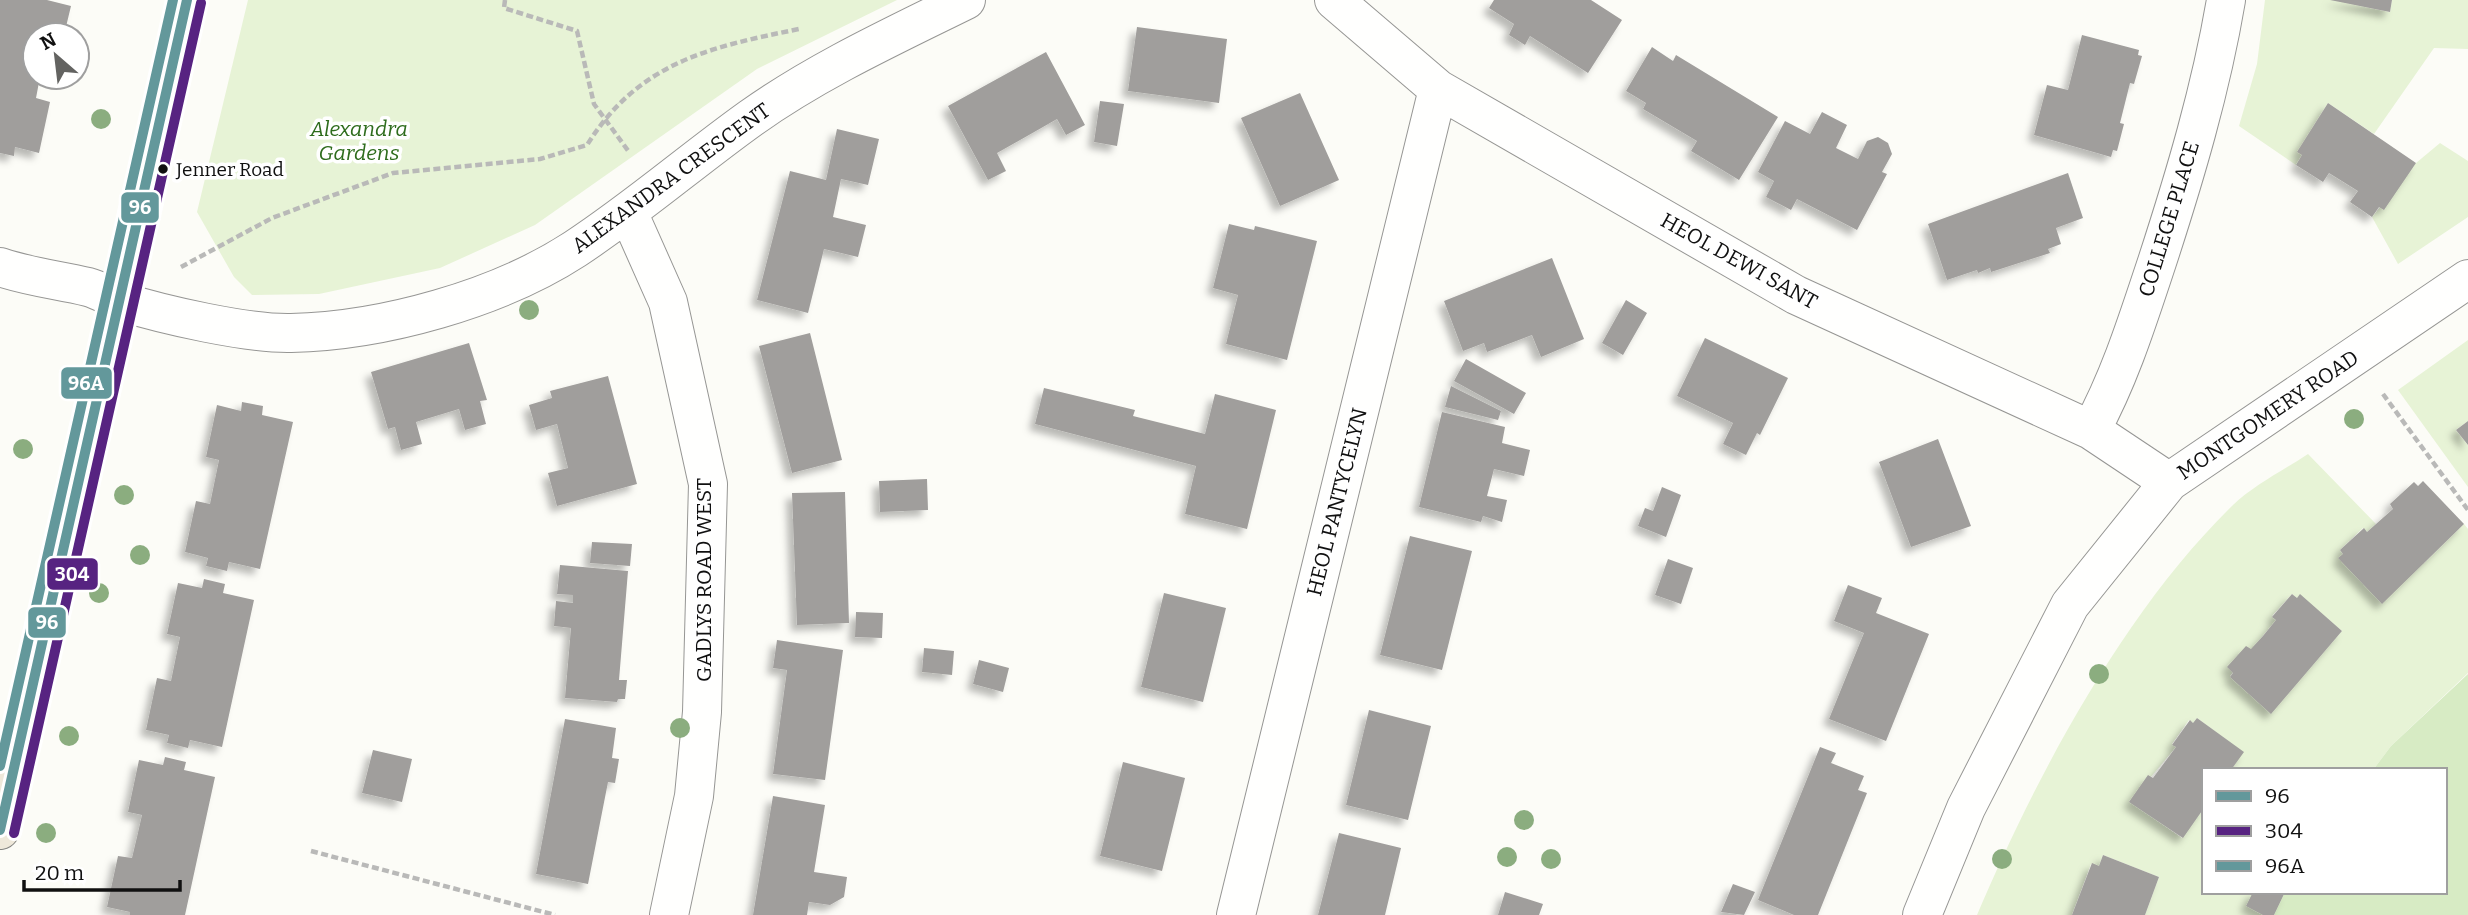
<svg xmlns="http://www.w3.org/2000/svg" width="2468" height="915" viewBox="0 0 2468 915" font-family="Bitter,serif">
	<defs>
		<filter id="shadow"><feDropShadow dx="-6" dy="6" stdDeviation="3.5" flood-color="#0004"/></filter>
	</defs>
	<rect width="100%" height="100%" fill="#fcfcf7"/>
	<path fill="#e7f3d6" fill-rule="evenodd" d="M248 0H897L757 69 535 225 440 268 319 294 252 295 234 277 197 212Z
		M2265 0H2333L2390 12 2392 0H2468V49L2434 48 2374 134 2328 103 2298 151 2302 155 2296 165 2239 126 2257 64Z
		M2440 143 2468 161V217L2398 264 2372 217 2416 163Z
		M2468 340V421L2456 430 2468 445V487L2398 390Z
		M2308 454 2376 524 2367 532 2363 528 2340 550 2343 554 2424 563 2464 524 2468 529V673L2391 746 2373 770H2231L2243 752 2197 718 2193 723 2189 720 2172 744 2176 747 2130 802 2182 838 2204 808V892H2285L2274 915H2145L2159 877 2103 855 2099 866 2091 864 2072 915H1977C2036 776 2124 611 2233 505 2254 485 2284 470 2308 454ZM2292 594 2297 598 2300 595 2342 631 2271 713 2230 676 2276 620 2272 616Z"/>
	<path fill="#d7ebc4" d="M2468 674V915H2274L2285 892H2445V770H2373L2391 746Z"/>
	<path fill="#a09e9c" filter="url(#shadow)" d="M0 0H47L71 6 64 35H35V77H40L36 98 50 102 39 153 15 147 14 156 0 153Z
		M1494 0H1591L1622 20 1588 73 1530 36 1525 45 1509 35 1514 24 1489 8Z
		M2330 0H2392L2390 12Z
		M1137 27 1227 39 1219 103 1128 91Z
		M2082 35 2139 50 2138 55 2142 56 2134 84 2130 83 2120 123 2124 124 2117 151 2113 150 2111 157 2034 135 2047 85 2068 90Z
		M1652 47 1673 61 1676 55 1778 117 1739 180 1691 151 1697 141 1643 109 1646 103 1626 91Z
		M1046 52 1085 125 1066 135 1057 119 997 153 1006 171 988 180 948 106Z
		M1300 93 1339 180 1280 206 1241 118Z
		M1100 101 1124 104 1117 146 1094 142Z
		M2328 103 2416 163 2384 210 2379 207 2372 217 2350 202 2358 191 2329 173 2323 182 2296 165 2302 155 2297 152Z
		M1822 112 1847 125 1836 148 1858 159 1867 141 1878 137 1888 143 1892 154 1882 172 1887 174 1857 230 1797 199 1791 210 1766 197 1774 181 1758 172 1785 121 1810 134Z
		M837 129 879 139 868 185 841 179 833 217 866 225 858 257 824 249 808 313 757 300 790 171 826 180Z
		M2068 173 2083 218 2056 228 2061 244 2048 249 2050 253 1991 272 1990 268 1978 273 1977 270 1947 280 1928 224Z
		M1229 224 1254 230 1255 226 1317 241 1287 360 1226 344 1238 295 1213 288Z
		M1552 258 1584 339 1541 357 1532 335 1487 352 1484 343 1463 351 1444 301Z
		M1626 300 1647 313 1623 355 1602 343Z
		M810 333 842 460 792 473 759 346Z
		M1705 338 1788 378 1760 435 1757 433 1746 455 1723 444 1733 423 1677 396Z
		M469 343 487 400 480 401 486 424 465 430 459 409 416 422 422 444 401 450 395 427 388 429 371 372Z
		M1466 359 1526 393 1514 414 1454 381Z
		M608 376 637 484 557 506 548 473 568 468 557 424 536 430 529 405 552 398 550 391Z
		M1451 386 1501 411 1498 420 1445 407Z
		M1044 388 1135 410 1133 416 1205 434 1215 394 1276 410 1247 529 1185 514 1196 466 1035 424Z
		M242 402 263 406 262 415 293 422 260 569 229 562 227 571 206 566 208 558 185 552 196 501 210 504 219 460 206 457 217 405 241 411Z
		M1442 412 1505 427 1502 443 1530 450 1524 476 1494 469 1487 496 1507 500 1502 522 1483 516 1481 522 1419 507Z
		M2468 421V445L2456 430Z
		M1938 439 1971 526 1911 547 1879 462Z
		M927 479 928 510 880 512 879 481Z
		M2423 481 2464 524 2382 604 2338 558 2343 554 2340 550 2364 528 2367 532 2393 509 2390 504 2414 482 2418 486Z
		M1662 487 1681 495 1666 537 1638 526 1645 508 1653 511Z
		M845 492 849 623 797 625 792 493Z
		M1410 536 1472 551 1442 670 1380 655Z
		M592 542 632 544 630 566 590 563Z
		M1668 559 1693 568 1681 604 1655 595Z
		M560 565 628 571 619 680H627L625 699H618L617 702 565 698 571 628 554 626 556 601 573 603V595L557 594Z
		M204 579 225 584 223 593 254 600 222 747 190 740 188 748 167 743 169 735 146 730 157 678 171 681 180 637 167 634 178 583 202 588Z
		M1848 585 1882 598 1876 613 1929 634 1886 741 1829 719 1864 633 1834 621Z
		M1164 593 1226 608 1203 702 1141 687Z
		M2292 594 2297 598 2300 594 2342 631 2271 714 2230 677 2233 673 2227 667 2246 646 2251 649 2263 636 2276 620 2272 617Z
		M856 612 883 613 882 638 855 637Z
		M777 640 843 650 825 780 773 774 787 670 773 668Z
		M924 648 954 651 952 675 922 672Z
		M979 660 1009 668 1003 692 973 684Z
		M1369 710 1431 726 1408 820 1346 805Z
		M2197 718 2244 752 2231 770H2204V808L2183 838 2129 802 2148 775 2153 778 2176 747 2172 745 2190 720 2193 723Z
		M565 719 616 728 612 758 619 759 615 783 608 782 588 884 536 874Z
		M1820 747 1836 753 1831 763 1864 776 1858 790 1867 793 1818 915H1794L1758 900Z
		M373 750 412 759 402 802 362 793Z
		M165 757 186 762 184 770 215 777 185 915H130V912L107 907 118 856 132 858 137 837 142 815 128 812 139 760 163 765Z
		M1123 762 1185 778 1162 871 1100 856Z
		M773 796 825 805 814 872 847 877 844 897 830 905 809 902 807 915H753Z
		M1339 833 1401 848 1385 915H1318Z
		M2103 855 2159 877 2145 915H2072L2092 863 2099 866Z
		M1733 884 1755 892 1744 915 1721 912Z
		M1505 892 1543 904 1539 915H1498Z
		M2253 892H2285L2274 915H2263L2246 906Z"/>
	<g fill="none" stroke-linecap="round" stroke-linejoin="round">
		<g stroke="#969694" stroke-width="40">
			<path id="minor" d="M1334 0 1438 89 1796 295 2091 430 2169 482
				M628 212 668 302 708 484 702 712 694 796 669 915
				M0 267C29 277 59 280 88 287 100 290 111 298 123 302 164 315 248 334 291 333 383 331 498 299 575 249 636 209 691 161 751 118 817 71 893 36 966 0
				M2091 430C2120 377 2138 319 2157 262 2185 176 2211 89 2226 0
				M1236 915 1438 89
				M1922 915 1966 808 2070 605 2169 482 2468 279"/>
		</g>
		<g stroke="#848481" stroke-width="40">
			<path id="primary" d="M0 830 187 0"/>
		</g>
		<path stroke="#b9b9b8" stroke-width="4.5" stroke-dasharray="7 3.5" stroke-linecap="butt" d="M505 0 504 8 577 31 594 104 629 152
			M181 267 272 218 393 173 540 159 587 145C639 62 710 47 799 29
			M2383 394 2468 510
			M311 851 555 915"/>
		<use href="#minor" stroke="#fffffe" stroke-width="38"/>
		<use href="#primary" stroke="#eee8da" stroke-width="38"/>
		<g stroke="#fff" stroke-width="16">
			<path id="bus-1" d="M0 830 187 0"/>
		</g>
		<g stroke="#fff" stroke-width="16">
			<path id="bus-2" d="M14 833 201 3"/>
		</g>
		<g stroke="#fff" stroke-width="16">
			<path id="bus-3" d="M0 766 173 0"/>
		</g>
		<use href="#bus-1" stroke="#63989b" stroke-width="10"/>
		<use href="#bus-2" stroke="#572381" stroke-width="10"/>
		<use href="#bus-3" stroke="#63989b" stroke-width="10"/>
	</g>
	<g fill="#8bad7f">
		<circle cx="101" cy="119" r="10"/>
		<circle cx="529" cy="310" r="10"/>
		<circle cx="2354" cy="419" r="10"/>
		<circle cx="23" cy="449" r="10"/>
		<circle cx="124" cy="495" r="10"/>
		<circle cx="140" cy="555" r="10"/>
		<circle cx="99" cy="593" r="10"/>
		<circle cx="2099" cy="674" r="10"/>
		<circle cx="680" cy="728" r="10"/>
		<circle cx="69" cy="736" r="10"/>
		<circle cx="1524" cy="820" r="10"/>
		<circle cx="46" cy="833" r="10"/>
		<circle cx="1507" cy="857" r="10"/>
		<circle cx="1551" cy="859" r="10"/>
		<circle cx="2002" cy="859" r="10"/>
	</g>
	<circle fill="#101010" stroke="#fff" stroke-width="2.5" cx="163" cy="169" r="6"/>
	<g text-anchor="middle" dominant-baseline="central" stroke-width="7" stroke-linejoin="round" paint-order="stroke">
		<g font-size="19" fill="#101010" stroke="#fff" text-anchor="start">
			<text x="176" y="169">Jenner Road</text>
		</g>
		<g font-size="21" font-style="italic" fill="#2e6c1d" stroke="#fff">
			<text x="359" y="129">Alexandra<tspan x="359" dy="24">Gardens</tspan></text>
		</g>
		<g font-size="21" fill="#101010" stroke="#fff">
			<text transform="translate(671 178) rotate(-36)">ALEXANDRA CRESCENT</text>
			<text transform="translate(2169 219) rotate(-73)">COLLEGE PLACE</text>
			<text transform="translate(1739 261) rotate(29)">HEOL DEWI SANT</text>
			<text transform="translate(2268 415) rotate(-34)">MONTGOMERY ROAD</text>
			<text transform="translate(1337 502) rotate(-76)">HEOL PANTYCELYN</text>
			<text transform="translate(704 580) rotate(-90)">GADLYS ROAD WEST</text>
		</g>
	</g>
	<g stroke="#fff" stroke-width="2.5">
		<rect x="120" y="191" width="40" height="33" rx="7" fill="#63989b"/>
		<rect x="60" y="366" width="53" height="34" rx="7" fill="#63989b"/>
		<rect x="46" y="557" width="53" height="34" rx="7" fill="#572381"/>
		<rect x="27" y="606" width="40" height="33" rx="7" fill="#63989b"/>
	</g>
	<g font-size="19" text-anchor="middle" font-weight="bold" fill="#fff">
		<text x="140" y="214">96</text>
		<text x="86" y="390">96A</text>
		<text x="72" y="581">304</text>
		<text x="47" y="629">96</text>
	</g>
	<rect x="2202" y="768" width="245" height="126" fill="#ffffff" stroke="#9f9f9f" stroke-width="2"/>
	<rect x="2216" y="791" width="35" height="10" fill="#63989b" stroke="#9f9f9f" stroke-width="2"/>
	<text x="2265" y="803" font-size="21" fill="#101010">96</text>
	<rect x="2216" y="826" width="35" height="10" fill="#572381" stroke="#9f9f9f" stroke-width="2"/>
	<text x="2265" y="838" font-size="21" fill="#101010">304</text>
	<rect x="2216" y="861" width="35" height="10" fill="#63989b" stroke="#9f9f9f" stroke-width="2"/>
	<text x="2265" y="873" font-size="21" fill="#101010">96A</text>
	<g transform="translate(56 56) rotate(332)"><circle r="33" fill="#ffffff" stroke="#9f9f9f" stroke-width="2"/>
	<path d="M0-5L12 26L0 18L-12 26Z" fill="#636361"/>
	<text y="-10" font-size="19" font-weight="bold" text-anchor="middle" fill="#101010">N</text>
	</g>
	<path d="M24 880v10h156v-10" fill="none" stroke="#101010" stroke-width="3.5"/>
	<text x="35" y="880" font-size="21" fill="#101010" stroke="#ffffff" stroke-width="5" paint-order="stroke">20 m</text>
</svg>
